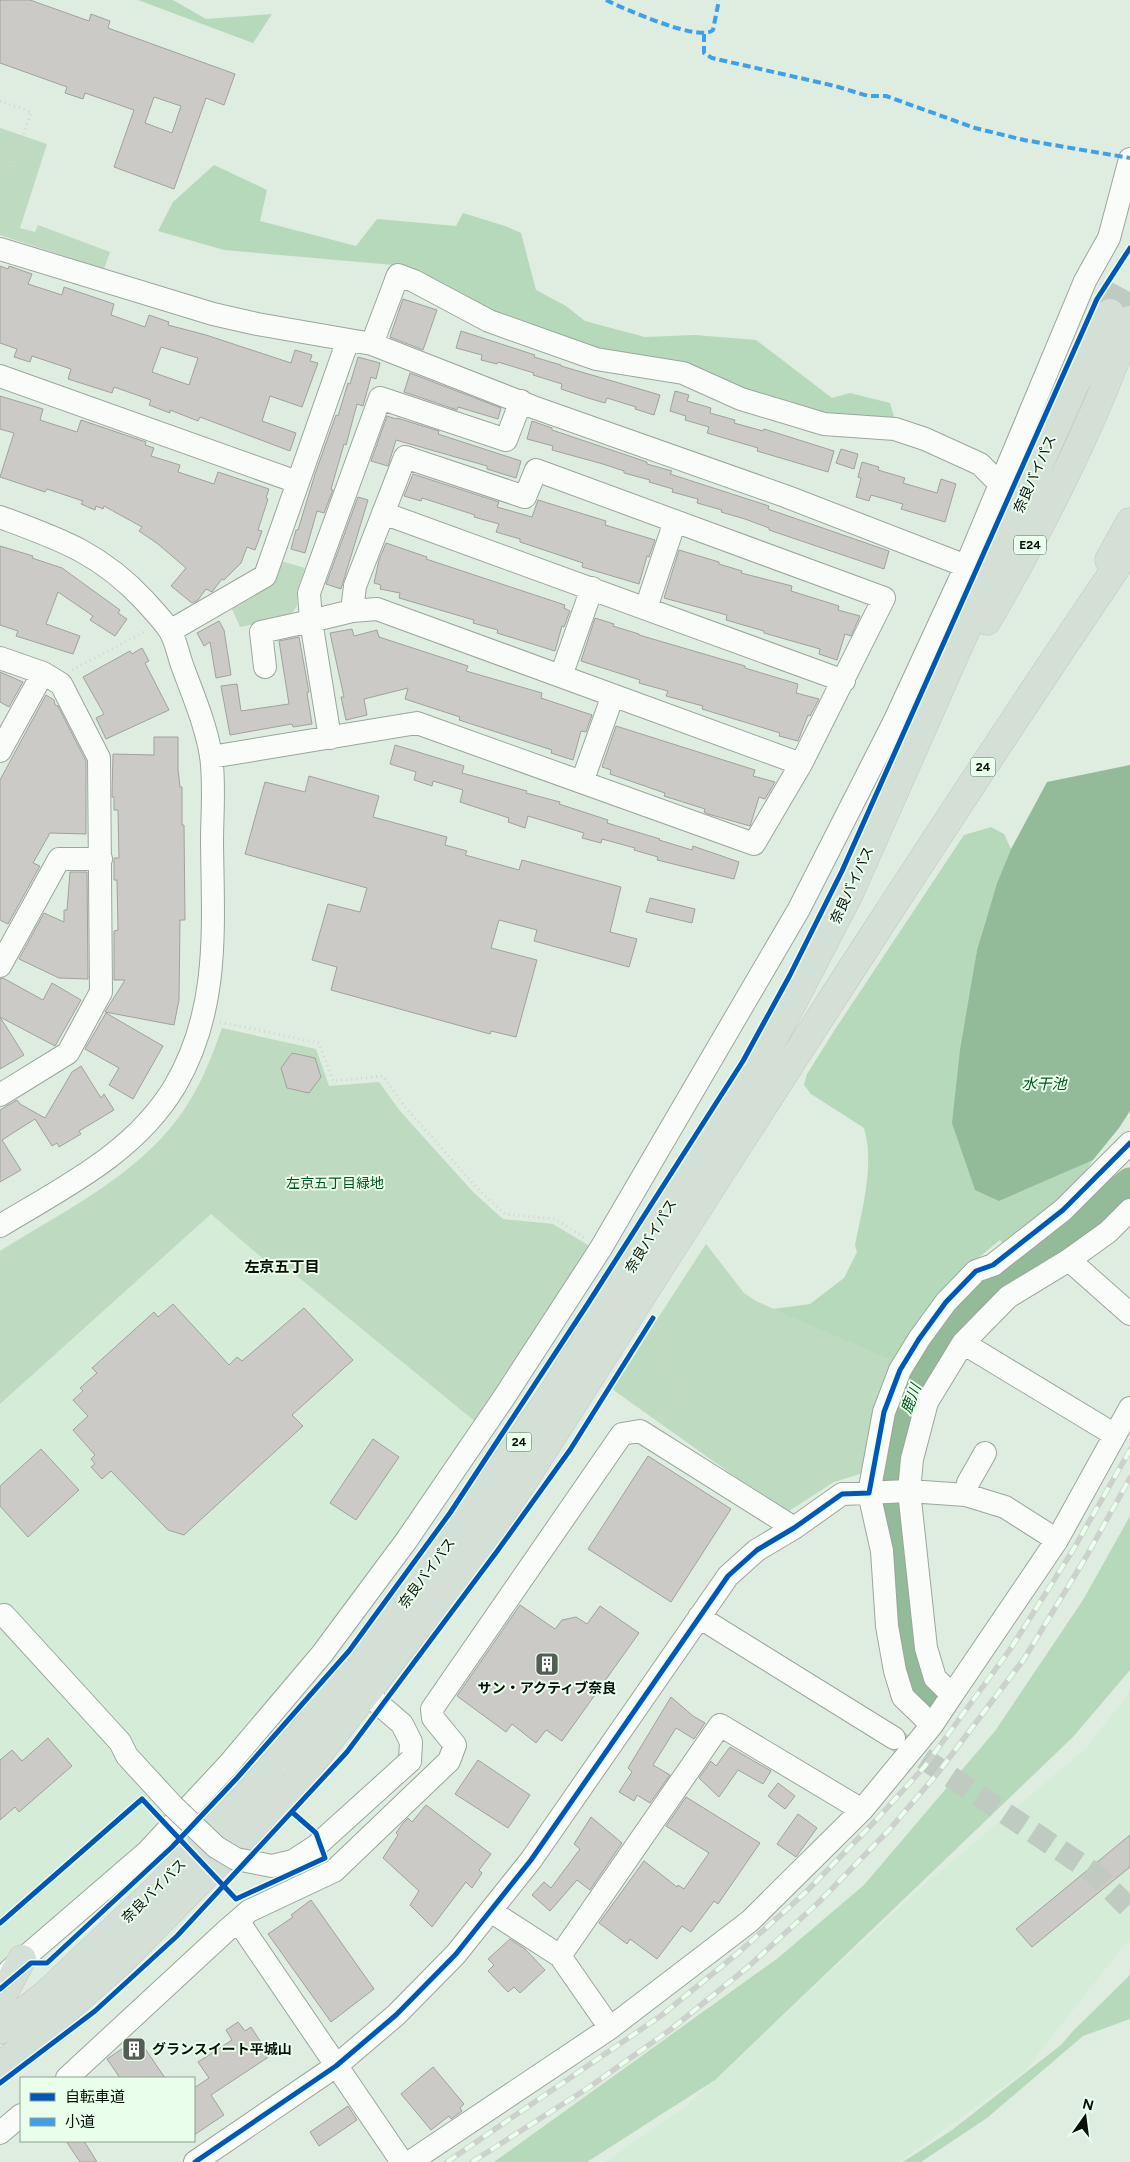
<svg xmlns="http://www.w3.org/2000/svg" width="1130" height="2162" viewBox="0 0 1130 2162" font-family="Figtree,'Noto Sans JP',sans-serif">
	<rect width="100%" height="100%" fill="#dfece0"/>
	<path fill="#d5ecd8" d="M211 1214 275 1269 286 1267 477 1423 350 1599 267 1704 183 1797 129 1852 0 1968V1404Z
		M1130 1692V1941L1120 1950 1025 2071 899 2162H605L683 2109 923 1886 1085 1749Z"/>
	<path fill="#bedac1" d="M0 128 47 144 20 228 35 232 38 225 110 252 104 269 0 235Z
		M281 561 305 568 297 591V606L289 617 240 627 232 609 273 583Z
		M222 1028 316 1049 329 1086 379 1082 400 1111 474 1193 503 1219 553 1224 591 1247 477 1423 286 1267 275 1269 211 1214 0 1404V1251C62 1212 135 1177 179 1117 199 1090 211 1059 222 1028Z
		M706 1244 744 1293 756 1301 894 1362 863 1473 834 1482 786 1513 612 1389Z"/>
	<path fill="#b7d9bb" d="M138 0H173L206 19 272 14 253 43Z
		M214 165 267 190 260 221 356 246 377 219 456 226 463 213 505 226 521 233 536 290 566 306 585 321 645 337 695 335 756 340 832 398 850 393 890 403 896 423 827 417 599 353 492 315 417 275 393 265 224 250 158 231 173 202Z
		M991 827 1004 834 1011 849 997 883 977 950 970 1000 1054 1175 1093 1160 1069 1196 1006 1247 1000 1240 949 1282 931 1305 894 1362 773 1309 810 1304 844 1278 857 1252 855 1245C862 1209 875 1164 864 1128L811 1094 804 1085 807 1074 834 1031 964 835Z
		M1130 1516V1670L1073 1737 715 2080 587 2162H494L778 1958 864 1885 995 1731 1083 1600Z
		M1130 1975V2019L1083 2036 987 2118 921 2162H903L952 2130 1061 2045 1073 2031Z"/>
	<path fill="#93ba99" d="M1130 765V1111L1119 1128 1093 1160 999 1201 975 1190 952 1123 960 1050 977 950 997 883 1011 849 1047 782Z"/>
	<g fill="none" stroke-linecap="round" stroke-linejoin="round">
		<path stroke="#93ba99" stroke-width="31" d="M929 1701 912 1680 904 1602 890 1505V1471L908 1398 931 1356 959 1319 989 1288 1036 1258 1130 1183"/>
	</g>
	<path fill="#cbcac6" stroke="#a1a29d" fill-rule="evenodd" d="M0 0H30L89 21 91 14 110 21 108 28 235 74 224 105 206 98 174 189 114 167 134 110 85 93 83 99 65 93 67 87 0 63ZM154 97 181 106 172 133 145 123Z
		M0 266 8 269 9 266 32 274 28 284 62 295 64 287 114 304 111 315 145 327 149 315 169 322 168 325 206 335 291 363 295 350 312 355 310 361 318 363 302 407 270 396 262 421 296 433 290 451 200 417 198 421 170 410V413L149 405 151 400 114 387 112 393 68 379 71 369 32 356 30 362 14 357 17 349 0 343ZM161 347 198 358 189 385 152 372Z
		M403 299 437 310 423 350 390 337Z
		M461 331 535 355 534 357 561 365V366L660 395 654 415 635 409 636 407 607 398 605 403 588 398 561 389 562 384 533 375 534 373 498 362 497 364 481 360 482 355 456 348Z
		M358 357 380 363 376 379 371 377 363 406 357 404 346 445 344 444 331 489 333 490 324 513 317 511 305 553 291 549 296 530H298L315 474 336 415 338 416 348 383 350 384Z
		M410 373 501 408 498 419 458 407 457 410 404 392Z
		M675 391 689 395 687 401 711 408 710 413 735 420 734 423 763 431 764 429 834 451 828 472 757 451 758 448 707 433 709 427 685 420 686 416 670 411Z
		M0 396 43 409 40 420 77 432 81 420 146 442 145 445 154 448 151 456 180 465 178 472 214 484 218 472 269 489 266 498 268 499 258 530 262 531 255 550 247 547 241 563 224 580 222 579 212 592 206 589 198 600 192 603 171 586 186 568 158 544 139 531 142 527 104 506 103 509 96 506 95 510 81 504 83 501 47 489 45 492 0 477 14 433 0 429Z
		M387 416 396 419 397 418 439 431 438 434 521 461 516 478 487 469V466L396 440 388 466 371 461Z
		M532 421 552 428V430L647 462V464L672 471 670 474 769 506 768 509 889 551 884 569 769 530V528L745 519 721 512 722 510 697 503 698 499 672 492 673 489 649 482 650 480 624 473V471L603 464 552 450 553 446 527 439Z
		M841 449 858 454 854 469 836 463Z
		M862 462 879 467 878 470 905 478 903 483 937 493 941 479 956 484 945 522 901 509 903 504 871 495 869 501 856 497 861 478 858 477Z
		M413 474 499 502 497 507 532 517 538 500 606 521 605 525 655 540 649 557 647 556 639 584 582 567 583 563 520 542V539L496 532 499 524 474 517 475 515 422 498 421 501 404 496Z
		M358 497 368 500 341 589 326 584Z
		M386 543 427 557 426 559 565 605 564 608 570 611 564 627 562 626 555 651 497 633 498 630 473 623 474 620 399 598 400 593 380 589 381 585 374 583 379 560Z
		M0 546 33 556 32 558 62 568 120 610 118 613 127 619 115 636 90 620 93 616 58 592 46 624 80 636 73 654 16 636 18 631 0 625Z
		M679 550 719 562V564L742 571 741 573 792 586 791 591 839 606 838 610 860 616 851 636 845 634 837 660 819 654 820 649 764 633V631L726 620 727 615 664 598Z
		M595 618 614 624 613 626 639 634V635L745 666V668L798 684 796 693 819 699 810 716 808 715 798 741 779 736 780 733 702 709 703 706 666 696 668 691 639 683 640 680 581 661Z
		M219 621 224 630 231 675 216 678 210 642 204 646 197 633Z
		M352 629 354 636 377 630 379 637 468 666 466 671 542 693 541 698 592 715 586 732 581 731 573 760 551 753 552 750 459 720 460 717 405 699 408 688 364 699 367 715 346 720 341 697H344L330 633Z
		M299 637 309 692 307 693 312 724 293 727 292 724 230 735 221 686 237 684 241 711 289 704 279 641Z
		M142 648 149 661 145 663 169 710 106 739 96 718 104 714 83 677 130 651 132 654Z
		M0 672 23 682 9 707 0 702Z
		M46 695 54 700 55 705 58 706 86 761V834L50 833 33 863 40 866 8 924 0 920V780Z
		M616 726 755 770 753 776 775 782 765 799 759 797 750 826 708 814 704 812 705 809 664 796 665 793 610 774 611 770 602 767Z
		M154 737H178V769L180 787H182V825H184L185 920H180L179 1000 174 1025 105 1012 125 980H114V931L118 930 117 880H114V858H119L118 810H114V797H112L113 754 154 755Z
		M395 745 464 766 462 773 527 791 526 793 560 802 559 804 608 820 607 823 660 839 659 840 692 850 693 846 739 862 734 879 657 860 658 857 634 850 635 848 602 839 601 843 582 838 584 833 528 816 525 828 508 822 509 818 460 802 463 790 433 781 432 786 414 780 416 772 390 764Z
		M309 776 379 796 373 817 447 837 445 845 467 851 465 855 519 870 522 860 621 887 610 932 637 939 629 967 534 941 537 930 499 920 491 948 537 960 516 1037 491 1031 490 1034 331 990 337 967 312 960 328 904 360 912 367 888 245 854 265 782 305 792Z
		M70 872H87L88 979 59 978 19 959 44 913 64 922V910H67Z
		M650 898 695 909 692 923 646 912Z
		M3 978 43 1000 52 983 81 1000 55 1046 0 1017 24 1055 0 1069V979Z
		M106 1013 163 1046 133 1099 109 1085 119 1068 85 1049Z
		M292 1053 315 1058 321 1077 309 1093 287 1088 281 1068Z
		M81 1066 101 1098 104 1094 114 1110 79 1131 81 1134 59 1147 57 1143 52 1146 35 1119 2 1140 21 1170 0 1182V1110L17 1100 20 1104 45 1118 72 1072Z
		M173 1304 229 1365 237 1357 242 1361 304 1308 353 1360 292 1415 303 1426 184 1535 168 1530 111 1471 102 1479 91 1467 95 1464 91 1459 95 1455 73 1430 88 1416 73 1400 83 1391 80 1388 97 1373 92 1368 154 1312 158 1317Z
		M373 1439 399 1457 356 1520 330 1503Z
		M41 1449 79 1490 28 1537 0 1506V1486Z
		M648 1456 731 1509 671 1602 588 1549Z
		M520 1605 555 1629 562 1620 576 1617 587 1624 600 1606 639 1633 562 1741 546 1730 536 1743 512 1724 506 1732 457 1696Z
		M671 1697 693 1716 705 1723 694 1739 676 1728 653 1765 670 1775 650 1803 637 1795 634 1801 619 1792 632 1772 628 1768Z
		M48 1738 72 1766 19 1812 15 1807 0 1820V1760L12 1750 22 1761Z
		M730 1747 771 1771 763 1784 738 1770 719 1797 699 1778 711 1761 716 1766Z
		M478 1760 530 1795 508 1828 455 1794Z
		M778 1783 795 1796 785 1809 768 1796Z
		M686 1797 760 1843 718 1904 714 1901 691 1932 682 1926 657 1959 630 1939 627 1944 599 1923 644 1861 677 1887 678 1885 684 1889 709 1853 666 1826Z
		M426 1805 491 1854 479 1870 482 1873 472 1888 466 1882 432 1927 410 1905 419 1891 383 1858 398 1835 396 1833 403 1823 408 1818 412 1822Z
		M798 1814 817 1828 796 1857 777 1844Z
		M591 1817 622 1843 590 1890 577 1880 550 1911 532 1895 544 1882 551 1888 580 1849 574 1844Z
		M1130 1835V1867L1032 1947 1016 1929Z
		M311 1900 374 1989 331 2022 268 1934 293 1917 291 1915Z
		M510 1939 525 1949 545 1970 520 1993 514 1987 508 1992 488 1971 494 1965 488 1959Z
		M238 2022 245 2031 251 2027 270 2056 211 2095 224 2115 194 2135V2088L209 2078 198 2062 232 2040 226 2030Z
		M138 2038 165 2078H120L107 2059Z
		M433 2067 464 2104 460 2108 462 2111 451 2119 449 2116 431 2130 401 2094Z
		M348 2106 357 2120 319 2146 310 2132Z
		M66 2141H84L97 2162H80Z"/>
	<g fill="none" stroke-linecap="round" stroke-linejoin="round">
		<path stroke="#bfcbc0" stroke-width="22" stroke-dasharray="22 11" stroke-linecap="butt" d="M896 1740 1094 1873 1130 1909"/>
		<path stroke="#bfcbc0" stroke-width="28" stroke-dasharray="28 14" stroke-linecap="butt" d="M1110 313 1130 277"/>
		<g stroke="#9ca69d" stroke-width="24">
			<path id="minor" d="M0 249 213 314 257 324 372 344 533 407 785 496 966 566
				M372 344 398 275 414 281 489 321 596 359 683 373 741 399 824 424 895 429 925 439 980 464 1000 484
				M0 376 297 482
				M383 513 844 681
				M0 517C59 539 99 552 144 600 152 609 163 620 170 631 176 641 178 654 182 665 193 695 206 725 211 756 215 782 212 816 212 842 213 928 220 1009 175 1086 135 1153 64 1187 0 1226
				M646 608 675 521
				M352 611 377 609 801 764
				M170 631 265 576 348 340
				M0 658 43 673 61 684 99 758 101 992 68 1053 0 1095
				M265 667 261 632 311 621 309 593 380 398 506 440 521 401
				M561 676 592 588
				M0 751 43 673
				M211 757 417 723 754 844 801 764 884 598 536 470 525 497 405 457 355 586 352 611 311 621 330 738
				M582 782 613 695
				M0 966 59 859H101
				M1069 1260 1108 1232 1130 1210
				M1130 1314 1069 1260 1008 1297 963 1343 927 1402 912 1459 909 1491 926 1648 935 1678 952 1695 1057 1540 1130 1408
				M963 1343 1115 1435
				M966 1495 968 1483 985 1453
				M4 1615 120 1742 127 1756 173 1806
				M699 1617 894 1738
				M366 1693 402 1724 411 1742 410 1761
				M932 1725 903 1697 895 1671 887 1626 882 1551 869 1493 884 1412 900 1370 919 1339 946 1302 976 1271 993 1265 1063 1210 1130 1143
				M492 1912 560 1956 610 2028
				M238 1921 402 2162
				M560 1956 720 1725 862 1810
				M10 1970 148 1851 229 1764 322 1654 406 1541 503 1399 601 1248 799 909 894 722 966 566 1085 281 1109 238 1130 159
				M67 2078 227 1930 249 1911 334 1871 449 1761 455 1745 433 1718 432 1709 622 1434 640 1431 794 1528
				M0 2133 21 2115
				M195 2162 336 2066 396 2015 456 1954 531 1860 728 1576 757 1550 794 1528 842 1494 909 1491 966 1495 1005 1507 1057 1540
				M410 2162 610 2028 750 1921 862 1810 932 1725 952 1695"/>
		</g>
		<g stroke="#c2c8c3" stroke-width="29">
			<path id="highway" d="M1109 560 1130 522
				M987 621C1043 524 1094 425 1130 320
				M0 2000 22 1959
				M0 2030 46 1994 158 1888 246 1797 303 1732 459 1531 551 1396 661 1220 739 1101 793 1002 850 892 1072 390 1110 313
				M0 2067 121 1961 295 1784 437 1602 478 1548 526 1477C725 1166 923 853 1130 547"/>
		</g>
		<path stroke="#d1d6d2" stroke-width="3" stroke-dasharray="1 4" stroke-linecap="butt" d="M0 101 31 112 13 166
			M0 158 7 160 13 166 7 178 0 182
			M72 670 146 631
			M220 1022 319 1043 333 1081 383 1076 405 1107 480 1191 505 1214 555 1219 585 1238
			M653 1318 663 1330 655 1343 677 1392 660 1422"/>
		<use href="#minor" stroke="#fafcfa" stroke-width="22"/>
		<use href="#highway" stroke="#d4dfd6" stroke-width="28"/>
		<g stroke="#ccd1cd" stroke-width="5.5">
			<path id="rail" d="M447 2162 662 2015 738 1953 806 1892 878 1818 925 1766 1011 1648 1073 1550 1130 1450
				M472 2162 588 2088 670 2030 748 1967 819 1902 889 1830 937 1774 1024 1659 1086 1557 1130 1478"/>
		</g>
		<use href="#rail" stroke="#eafeec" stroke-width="4" stroke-dasharray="11" stroke-linecap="butt"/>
		<g stroke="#9ca69d" stroke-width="24" stroke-linecap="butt">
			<path id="minor-bridge" d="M173 1806 216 1847 236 1859 272 1866 293 1861 316 1846 410 1761"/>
		</g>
		<use href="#minor-bridge" stroke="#fafcfa" stroke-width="22"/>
		<path stroke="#3ca1e9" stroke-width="4" stroke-dasharray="8 4" stroke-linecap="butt" d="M606 0C622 8 701 43 713 30L719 0
			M704 34V53L712 58 835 86 868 96H886L975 128 1024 140 1130 158"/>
		<g stroke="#eafeec" stroke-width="8">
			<path id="cycleway" d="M0 1923 142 1799 236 1899 325 1858 316 1833 292 1812
				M0 1989 31 1963H47L172 1847 237 1778 349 1651 450 1513 587 1305 743 1061 790 975 842 871 1097 299 1130 248
				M0 2083 95 2011 177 1936 347 1752 498 1550 570 1450 653 1318
				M195 2162 336 2066 396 2015 456 1954 531 1860 728 1576 757 1550 794 1528 842 1494 869 1493 884 1412 900 1370 919 1339 946 1302 976 1271 993 1265 1063 1210 1130 1143"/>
		</g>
		<use href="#cycleway" stroke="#0057b8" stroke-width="5"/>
	</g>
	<defs>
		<g id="building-square" transform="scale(1.25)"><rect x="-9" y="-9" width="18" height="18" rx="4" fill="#535d54" stroke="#eafeec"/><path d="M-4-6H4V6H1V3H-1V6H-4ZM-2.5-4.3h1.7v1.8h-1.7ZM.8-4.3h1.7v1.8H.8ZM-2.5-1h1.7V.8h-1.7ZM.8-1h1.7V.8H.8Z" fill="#fff"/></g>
	</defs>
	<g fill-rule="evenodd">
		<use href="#building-square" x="547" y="1664"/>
		<use href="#building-square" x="134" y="2049"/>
	</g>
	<g text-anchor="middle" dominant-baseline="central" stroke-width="4" stroke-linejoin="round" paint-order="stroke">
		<g fill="#eafeec" stroke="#4c574d" stroke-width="1">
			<rect x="1014" y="535.5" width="32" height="19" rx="4"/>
			<rect x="970.5" y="757.5" width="25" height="19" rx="4"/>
			<rect x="506.5" y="1432.5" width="25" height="19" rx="4"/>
		</g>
		<g font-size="12" font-weight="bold" fill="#081009">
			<text x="1030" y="545">E24</text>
			<text x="983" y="767">24</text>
			<text x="519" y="1442">24</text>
		</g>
		<g font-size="14" fill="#081009" stroke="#eafeec">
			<text transform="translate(1035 474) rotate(-66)">奈良バイパス</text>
			<text transform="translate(852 885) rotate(-65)">奈良バイパス</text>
			<text transform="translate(651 1236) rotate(-58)">奈良バイパス</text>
			<text transform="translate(427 1573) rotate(-53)">奈良バイパス</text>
			<text transform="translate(154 1891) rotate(-45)">奈良バイパス</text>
		</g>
		<g font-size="14" fill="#00541f" stroke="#eafeec">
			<text x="335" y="1183">左京五丁目緑地</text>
		</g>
		<g font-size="14" font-weight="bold" fill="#081009" stroke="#eafeec">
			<text x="547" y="1688">サン・アクティブ奈良</text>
			<text x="152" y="2049" text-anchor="start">グランスイート平城山</text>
		</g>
		<g font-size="15" font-style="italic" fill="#01551f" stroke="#eafeec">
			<text x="1044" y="1084">水干池</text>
			<text transform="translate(911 1399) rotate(-69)">鹿川</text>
		</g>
		<g font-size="15" font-weight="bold" fill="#081009" stroke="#eafeec">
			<text x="282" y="1267">左京五丁目</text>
		</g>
	</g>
	<rect x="20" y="2077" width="175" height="65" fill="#eafeec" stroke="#909f91"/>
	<rect x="30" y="2093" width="25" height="8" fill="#0057b8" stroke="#909f91"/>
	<text x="65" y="2102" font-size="15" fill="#081009">自転車道</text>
	<rect x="30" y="2118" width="25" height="8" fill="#3ca1e9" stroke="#909f91"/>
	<text x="65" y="2127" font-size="15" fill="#081009">小道</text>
	<g transform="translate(1085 2117) rotate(14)" stroke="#eafeec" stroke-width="4" paint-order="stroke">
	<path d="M0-4L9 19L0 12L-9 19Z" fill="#081009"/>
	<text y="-8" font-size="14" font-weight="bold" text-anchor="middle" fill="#081009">N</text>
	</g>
</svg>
